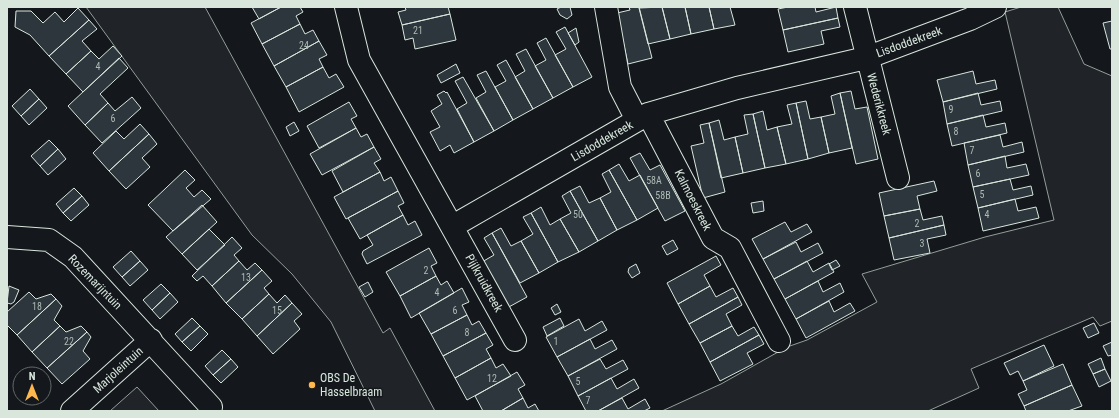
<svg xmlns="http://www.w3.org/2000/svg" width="1119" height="418" viewBox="0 0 1119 418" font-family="'Roboto Condensed',sans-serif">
	<rect width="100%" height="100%" fill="#14181c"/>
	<path fill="#202428" stroke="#939e99" d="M86 7H205L383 333 390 328 435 411H375L331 322 292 274 252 235Z
		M1021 7H1058L1084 64 1112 76V321L1100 326 1093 317 971 369 979 388 928 411H662L721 384 787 347 807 340 877 302 862 274 985 237 1054 220 1005 12Z
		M137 387 159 411H110Z"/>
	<path fill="#2c363c" stroke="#d8e6dc" d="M252 7H281L259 19Z
		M281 7H300L303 12 296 16 300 24 262 44 251 23Z
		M405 7H448L450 14 402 25 398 12 406 10Z
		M561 7H570L572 15 567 19 560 15 557 9Z
		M629 7H639L652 58 628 64 617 13 630 10Z
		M662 7 670 39 648 44 639 8Z
		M662 7H685L691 34 670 39Z
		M685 7H709L714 29 691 34Z
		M709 7H730L735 25 714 29Z
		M788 7H815L816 12 836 7 838 18 783 30 778 9Z
		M78 8 89 20 49 56 30 35 15 27 16 11H31L43 23 55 12 64 22Z
		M450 14 456 40 415 49 413 38 405 40 402 25Z
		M838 18 840 27 821 31 824 44 788 52 783 30Z
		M89 20 97 29 82 41 91 51 66 74 49 56Z
		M1112 21V49H1110L1103 23Z
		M300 24 305 34 313 30 319 41 274 66 262 44Z
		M565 27 592 77 573 87 555 55 566 49 556 32Z
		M576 28 579 42 575 45 568 33Z
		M546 38 573 87 553 98 535 66 546 60 537 43Z
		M319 41 327 55 319 59 323 67 286 87 274 66Z
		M113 46 122 56 83 92 66 74 91 51 99 59Z
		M526 49 553 98 533 109 515 77 525 71 516 54Z
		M119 58 128 68 100 94 108 103 85 125 68 106Z
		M506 60 533 109 513 120 495 87 506 81 497 65Z
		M456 64 460 73 441 83 437 75Z
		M323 67 329 78 336 74 344 87 299 112 286 87Z
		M486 71 513 120 494 131 476 98 486 92 477 75Z
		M973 71 976 84 995 80 997 89 943 102 937 80Z
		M463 77 494 131 474 142 457 109 467 103 455 81Z
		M30 89 39 99 21 116 12 106Z
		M444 91 446 93 447 92 474 142 454 153 450 145 440 151 430 132 440 127 431 111 442 104 437 95Z
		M851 91 855 109 867 107 878 159 856 164 840 93Z
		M840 93 852 148 829 153 821 117 835 114 831 96Z
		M978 93 981 105 1000 101 1002 111 947 124 943 102Z
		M132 97 141 108 102 143 85 125 108 103 115 111Z
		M39 99 47 108 29 125 21 116Z
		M806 101 810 119 821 117 829 153 808 159 796 103Z
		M349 102 357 116 351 119 356 128 319 148 307 126Z
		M796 103 808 159 786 164 777 127 792 124 787 105Z
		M763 111 767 130 777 127 786 164 765 168 753 114Z
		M753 114 765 168 743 173 735 137 748 134 744 115Z
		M983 115 986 127 1005 123 1007 133 952 146 947 124Z
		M719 120 724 140 735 137 743 173 721 178 709 123Z
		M294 122 299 131 290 136 286 127Z
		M709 123 725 192 703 198 691 146 704 143 700 125Z
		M140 124 149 134 109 171 93 153 116 131 124 139Z
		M356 128 361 137 367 134 374 147 322 175 310 154Z
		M149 134 157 144 142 158 150 167 126 189 109 171Z
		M1000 135 1003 147 1022 142 1024 152 968 165 964 143Z
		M49 140 58 149 40 166 31 156Z
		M374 147 381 159 374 163 380 172 343 192 332 171Z
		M58 149 66 159 48 175 40 166Z
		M640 153 650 170 660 165 685 211 665 221 630 158Z
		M1005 156 1007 168 1026 164 1029 175 973 187 968 165Z
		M619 164 629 181 640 175 658 208 637 220 609 170Z
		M185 170 195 180 186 188 194 197 202 190 211 199 173 231 148 205Z
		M609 170 637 220 617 230 600 198 611 192 602 174Z
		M380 172 384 181 391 177 398 191 346 219 334 197Z
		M1010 179 1013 190 1031 186 1033 195 978 208 973 187Z
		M934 181 937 191 917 196 920 209 884 216 879 193Z
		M580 186 589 203 600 198 617 230 598 241 570 191Z
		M74 188 82 196 63 213 56 204Z
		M398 191 404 203 398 206 403 215 360 239 348 218Z
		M570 191 598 241 579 252 560 219 571 213 562 196Z
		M82 196 89 205 71 221 63 213Z
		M1015 199 1018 211 1036 207 1039 218 983 231 978 208Z
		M763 201 764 211 753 213 751 203Z
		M202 205 217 222 182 254 166 237Z
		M541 207 550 225 560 219 579 252 558 262 531 213Z
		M920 209 923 220 942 216 944 225 889 238 884 216Z
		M531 213 558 262 539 273 521 241 533 234 523 217Z
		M403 215 408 225 415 221 422 235 367 264 362 254 363 251 373 245 367 235Z
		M785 222 791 232 807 224 812 232 763 259 752 239Z
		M944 225 946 235 927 239 930 253 894 260 889 238Z
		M501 228 511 246 521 241 539 273 520 283 492 233Z
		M209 229 225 245 197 270 182 254Z
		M492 233 527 297 507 308 482 262 494 255 484 238Z
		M232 237 242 248 234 255 239 261 212 286 203 276 197 281 192 276Z
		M673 240 678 249 667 255 662 246Z
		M796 242 801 252 818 243 823 253 774 279 763 259Z
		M429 248 437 263 431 266 436 276 400 296 386 272Z
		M131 251 140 261 122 277 113 267Z
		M716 256 721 265 704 275 710 286 678 304 667 283Z
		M836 260 840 266 832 270 829 264Z
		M140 261 148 270 130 286 122 277Z
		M239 261 247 270 255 263 262 270 226 303 212 286Z
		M807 261 813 272 829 263 834 272 785 299 774 279Z
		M636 264 640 273 632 278 628 272 629 268Z
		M262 270 272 281 264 288 269 294 242 319 226 303Z
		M436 276 441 285 447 281 454 293 411 318 400 296Z
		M818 281 823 292 840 283 844 292 796 319 785 299Z
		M368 282 373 292 365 297 359 287Z
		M161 284 170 293 152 310 143 300Z
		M9 286 19 290 14 302 11 304 7 303Z
		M710 286 716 297 733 288 738 297 689 324 678 304Z
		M462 288 469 302 462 305 467 315 431 334 419 313Z
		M29 292 36 299 51 294 56 299 17 335 7 325V312Z
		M170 293 178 302 160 319 152 310Z
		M269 294 277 303 285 295 292 303 257 336 242 319Z
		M738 297 742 305 726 314 732 326 700 343 689 324Z
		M56 299 62 306 54 320 60 326 32 352 17 335Z
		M829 301 834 312 850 303 855 311 806 338 796 319Z
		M292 303 302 314 294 321 300 329 273 354 257 336Z
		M557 304 561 312 555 315 551 308Z
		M467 315 472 325 479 321 486 333 443 356 431 334Z
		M192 318 200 326 182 342 175 334Z
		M560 318 564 326 547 336 543 327Z
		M579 319 585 331 602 321 607 330 557 357 546 337Z
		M1094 323 1099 333 1088 338 1083 328Z
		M60 326 66 332 81 326 87 332 47 368 32 352Z
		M200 326 208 334 191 351 182 342Z
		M732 326 738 336 754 327 759 335 710 362 700 343Z
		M87 332 91 337 83 351 90 359 62 384 47 368Z
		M486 333 493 345 486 349 491 358 455 378 443 356Z
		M759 335 764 344 747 353 753 364 720 381 710 362Z
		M590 339 595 349 612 340 617 349 568 376 557 357Z
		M1112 342V355L1108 356 1103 346Z
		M1044 345 1054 366 1023 381 1018 371 1010 375 1004 363Z
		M222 350 231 359 213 375 205 366Z
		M491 358 496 368 503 364 511 376 467 400 455 378Z
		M1101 358 1105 369 1093 374 1088 364Z
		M231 359 238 367 221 383 213 375Z
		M600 359 606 369 623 360 628 369 578 396 568 376Z
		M1063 364 1072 385 1024 406 1018 394 1027 390 1023 381Z
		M1105 369 1111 381 1099 387 1093 374Z
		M517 372 525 385 518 389 523 398 501 411H483L475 396Z
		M611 378 617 389 634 379 639 388 598 411H586L578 396Z
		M1072 385 1082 406 1068 411H1026L1024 406Z
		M523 398 528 408 535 404 539 411H501Z
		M622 398 628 409 645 399 650 408 644 411H598Z"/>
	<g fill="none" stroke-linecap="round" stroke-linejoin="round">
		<g stroke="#d8e6dc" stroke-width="24">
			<path id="minor" d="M346 7 359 60 515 340
				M606 7 620 87 637 120
				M855 7 898 178
				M648 114 713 238 730 248 779 341
				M453 226 648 114 737 88 866 58 970 19 995 7
				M7 237 49 240 73 257 211 407
				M72 411 151 340"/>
		</g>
		<use href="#minor" stroke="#14181c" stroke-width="22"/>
	</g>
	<circle fill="#ffb74d" stroke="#14181c" stroke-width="1.5" cx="312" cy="385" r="4"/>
	<g text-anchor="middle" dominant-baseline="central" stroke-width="3" stroke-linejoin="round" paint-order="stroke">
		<g font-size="10" fill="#adbab4">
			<text x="418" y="30">21</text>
			<text x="304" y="45">24</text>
			<text x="98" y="66">4</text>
			<text x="951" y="109">9</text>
			<text x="113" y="118">6</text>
			<text x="956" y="131">8</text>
			<text x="972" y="150">7</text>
			<text x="978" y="173">6</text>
			<text x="654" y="180">58A</text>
			<text x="982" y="194">5</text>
			<text x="663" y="195">58B</text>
			<text x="578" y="214">50</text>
			<text x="987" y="214">4</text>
			<text x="917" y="223">2</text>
			<text x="922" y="243">3</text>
			<text x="426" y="270">2</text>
			<text x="246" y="277">13</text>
			<text x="437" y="292">4</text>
			<text x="37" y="306">18</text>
			<text x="277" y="310">15</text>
			<text x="455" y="310">6</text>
			<text x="467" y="332">8</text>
			<text x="69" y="341">22</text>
			<text x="556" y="341">1</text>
			<text x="492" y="378">12</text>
			<text x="578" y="381">5</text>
			<text x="588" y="400">7</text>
		</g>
		<g font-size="12" fill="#d8e6dc" stroke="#14181c">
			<text transform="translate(909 42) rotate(-20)">Lisdoddekreek</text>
			<text transform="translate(879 104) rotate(75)">Wederikkreek</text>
			<text transform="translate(602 141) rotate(-30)">Lisdoddekreek</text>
			<text transform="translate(693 200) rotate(63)">Kalmoeskreek</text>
			<text transform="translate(95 282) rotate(46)">Rozemarijntuin</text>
			<text transform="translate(484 283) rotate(61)">Pijlkruidkreek</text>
			<text transform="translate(118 370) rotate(-42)">Marjoleintuin</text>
		</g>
		<g font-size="12" fill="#d8e6dc" stroke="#14181c" text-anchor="start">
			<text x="320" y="378">OBS De<tspan x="320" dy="14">Hasselbraam</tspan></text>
		</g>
	</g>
	<rect width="1119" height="418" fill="none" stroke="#d8e6dc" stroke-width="16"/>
	<g transform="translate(32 386)"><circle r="19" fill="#14181c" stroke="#626a69"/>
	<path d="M0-3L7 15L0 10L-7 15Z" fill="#ffb74d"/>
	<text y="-6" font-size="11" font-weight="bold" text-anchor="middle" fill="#d8e6dc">N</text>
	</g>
</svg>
